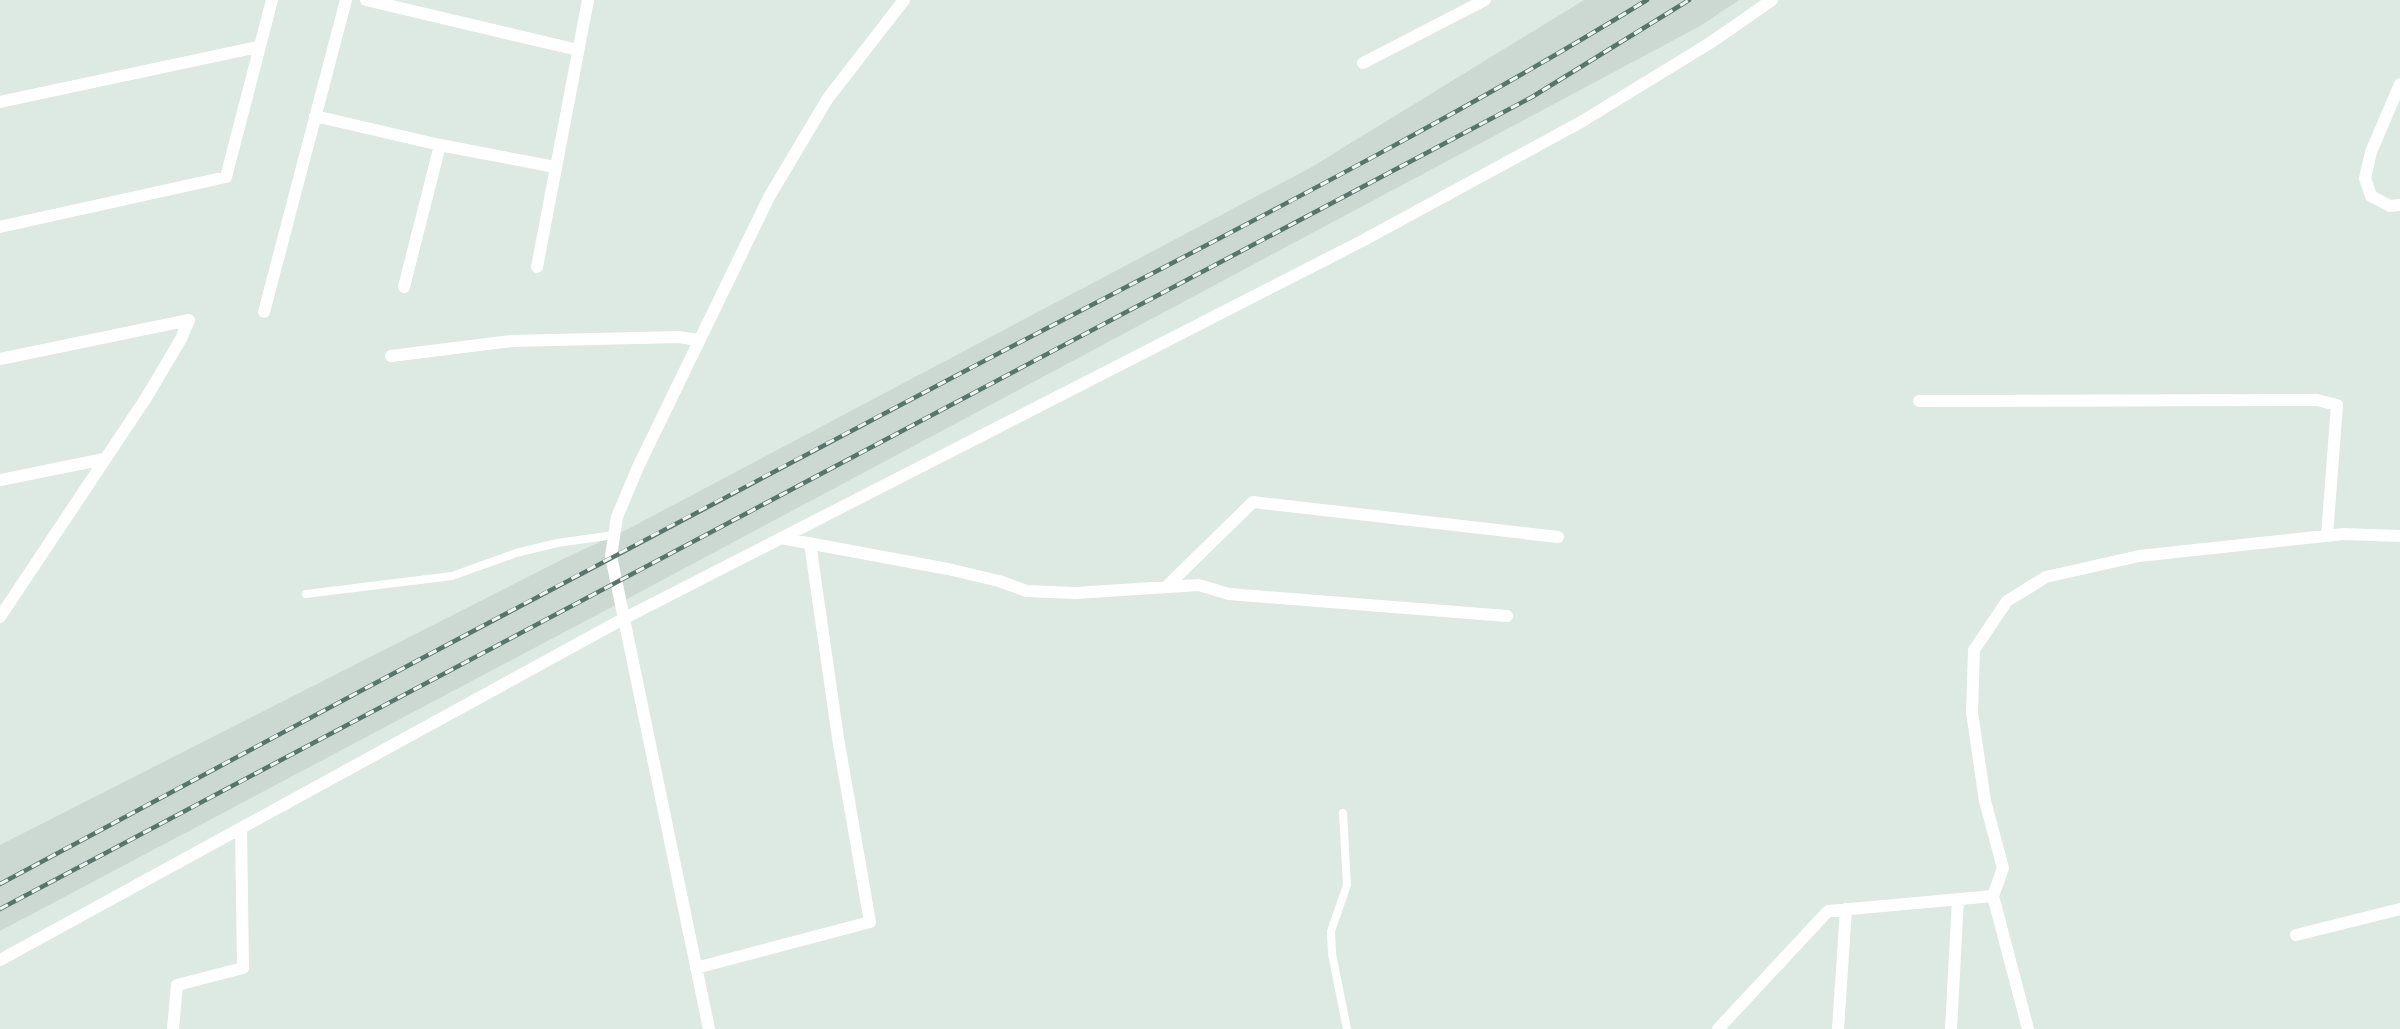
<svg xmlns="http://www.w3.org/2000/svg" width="2400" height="1029" viewBox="0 0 2400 1029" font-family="'PT Sans',sans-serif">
	<rect width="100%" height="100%" fill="#dde9e3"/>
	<path fill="#cbd9d2" d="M1584 0H1739L1700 26 640 592 0 931V845L565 558 628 529 1310 168Z"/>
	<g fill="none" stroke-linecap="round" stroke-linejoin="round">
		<path stroke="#fff" stroke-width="8" d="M306 594 452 576 516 553 557 543 614 535
			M1343 813 1347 885 1331 931 1332 954 1347 1029"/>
		<path stroke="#fff" stroke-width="12" d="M366 0 578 50
			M1363 63 1485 0
			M2400 84 2371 152 2365 178 2371 196 2390 206 2400 205
			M0 102 258 47
			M315 116 440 145 555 167
			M0 227 226 177 272 0
			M537 267 588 0
			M404 287 440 145
			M264 312 346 0
			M391 356 511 341 678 337 699 340
			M0 359 189 320
			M1919 401 2317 400 2337 405 2327 536
			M0 480 104 459
			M781 538 948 569 999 581 1027 591 1075 593 1199 585 1229 594 1507 616
			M1166 587 1253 502 1558 537
			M0 617 146 398 181 339 189 320
			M2296 935 2400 909
			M0 960 623 619 1362 241 1581 122 1710 43 1772 0
			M696 968 870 922 838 738 810 543
			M173 1029 177 985 243 968 241 828
			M709 1029 611 556 617 517 638 467 769 197 828 98 904 0
			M1718 1029 1828 911 1993 896
			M1838 1029 1846 909
			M1951 1029 1958 899
			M2028 1029 1993 896 2003 868 1985 801 1972 712 1974 650 2007 601 2046 577 2139 556 2344 534 2400 536"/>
		<g stroke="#59746c" stroke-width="4.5">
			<path id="rail" d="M0 884C315 715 629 547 946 381 1181 257 1421 139 1647 0
				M0 909 1532 97 1689 0"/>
		</g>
		<use href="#rail" stroke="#edf6f1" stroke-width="3" stroke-dasharray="9" stroke-linecap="butt"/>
	</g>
</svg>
